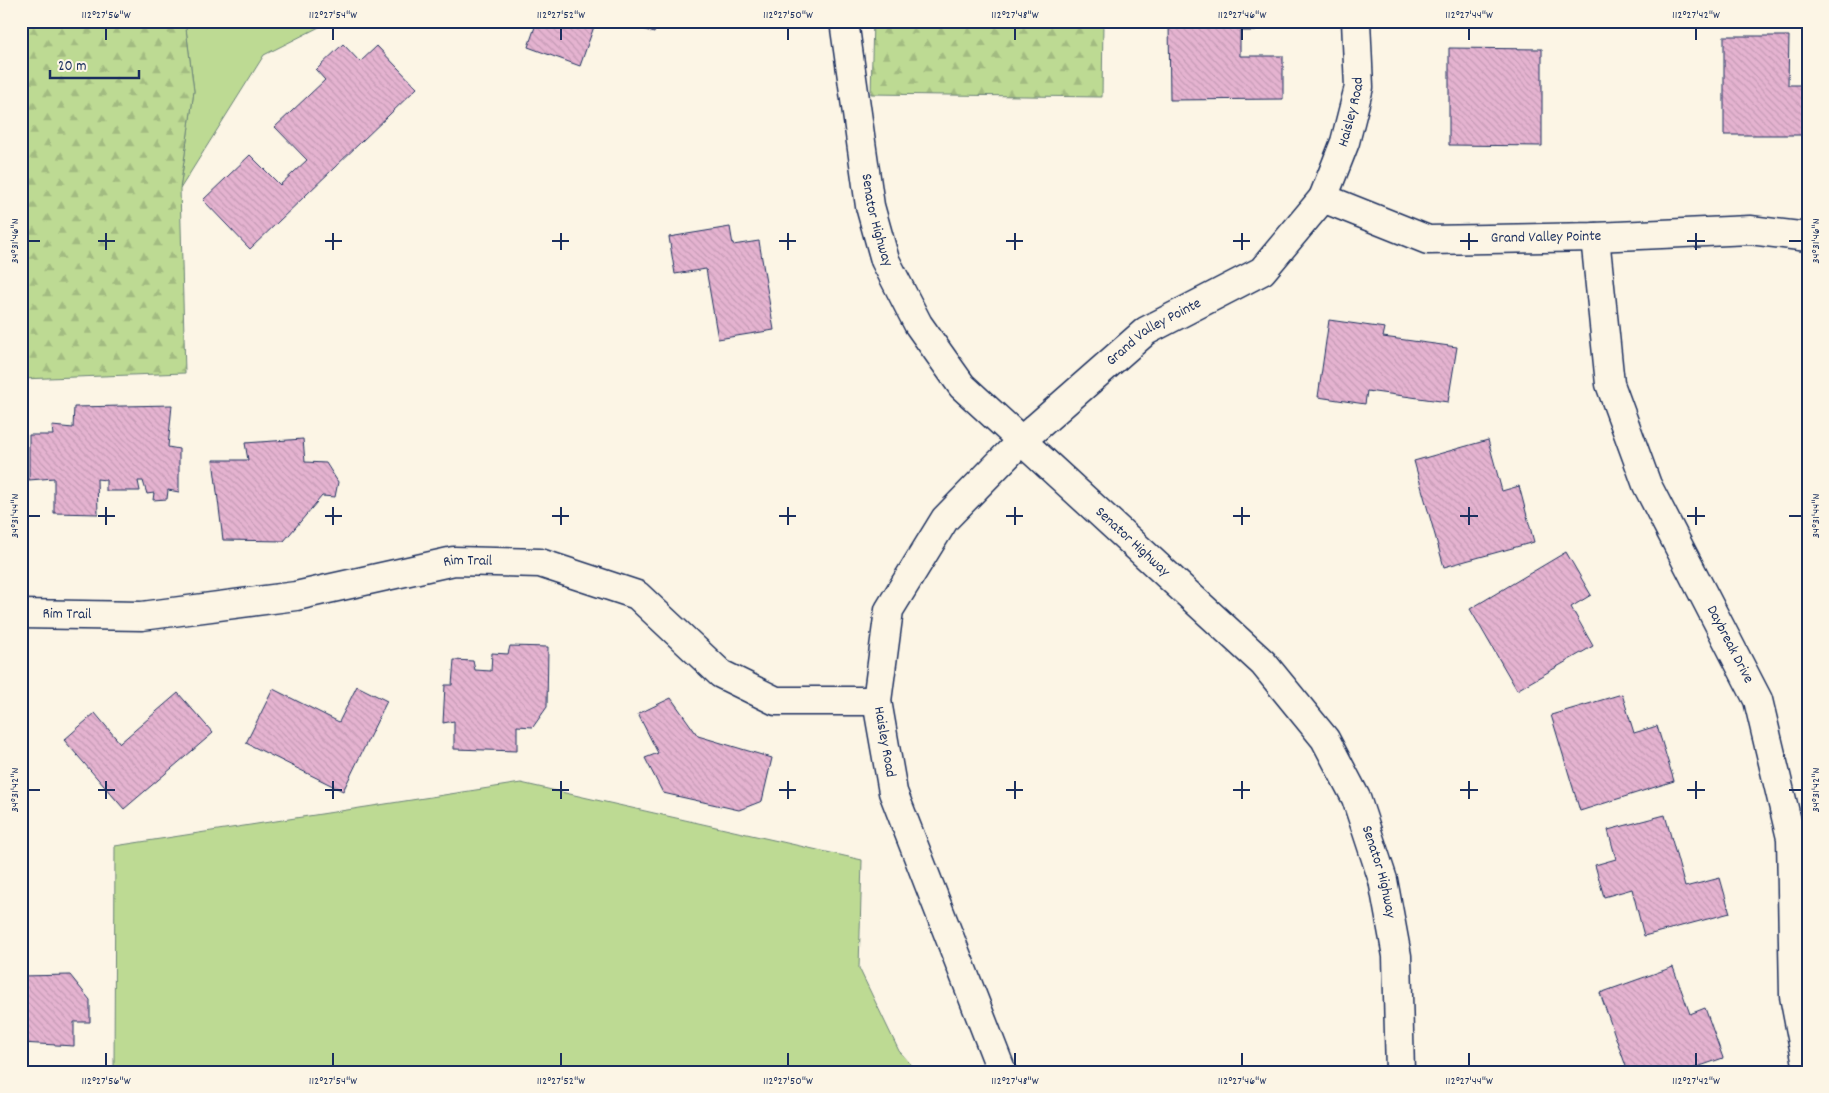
<svg xmlns="http://www.w3.org/2000/svg" width="1829" height="1093" viewBox="0 0 1829 1093" font-family="Dekko,sans-serif">
	<defs>
		<pattern id="forest-firs" width="22" height="20" patternUnits="userSpaceOnUse" patternTransform="scale(1.25)"><rect width="22" height="20" fill="#bdda93"/><path d="M5 1l3.5 6h-7zM16 11l3.5 6h-7z" fill="#a2bb81"/></pattern>
		<pattern id="building-back-hatch" width="6" height="6" patternUnits="userSpaceOnUse" patternTransform="scale(1.25)"><rect width="6" height="6" fill="#e5b3d0"/><path d="M-1 5l2 2M0 0l6 6M5-1l2 2" fill="none" stroke="#c49ab5"/></pattern>
	</defs>
	<rect width="100%" height="100%" fill="#fcf5e5"/>
	<filter id="ink" filterUnits="userSpaceOnUse"><feTurbulence type="fractalNoise" baseFrequency=".02" numOctaves="2"/><feDisplacementMap in="SourceGraphic" scale="10" xChannelSelector="R" yChannelSelector="G"/><feConvolveMatrix kernelMatrix="1 2 1 2 8 2 1 2 1" color-interpolation-filters="sRGB"/></filter>
	<g filter="url(#ink)">
		<path fill="#bdda93" stroke="#6c8478" d="M185 21H331L264 55 180 189 194 91Z
			M521 783 862 860 859 968 899 1051 918 1072H114L115 846Z"/>
		<path fill="url(#forest-firs)" stroke="#6c8478" d="M21 21H185L194 91 180 189 185 373 21 379Z
			M873 21H1103L1102 97 871 94Z"/>
		<path fill="url(#building-back-hatch)" stroke="#1b2f5e" d="M537 21H596L580 66 528 47Z
			M622 21H658L654 33Z
			M1169 21H1256V31H1240V56H1283V99L1170 100Z
			M1724 36H1789L1788 85H1806V135H1724Z
			M343 44 360 62 377 46 417 88 250 249 203 200 250 155 280 185 307 160 275 127 325 80 316 70Z
			M1449 48 1542 49V146L1449 145Z
			M730 227 733 245 759 241 774 330 718 339 706 269 675 274 669 237Z
			M1329 320 1385 328 1383 337 1457 347 1448 402 1367 391 1365 404 1318 397Z
			M172 405 168 447 179 449V492L168 490 167 499 153 500 154 493 147 494 143 481H138L140 491H106V480L97 479 98 514 54 513V478L29 480V435H53L52 426 73 428 74 407Z
			M303 439 305 462 326 463 338 482 335 497 322 496 284 541 223 540 213 460H248L245 443Z
			M1488 440 1502 491 1519 486 1534 542 1444 567 1414 461Z
			M1566 552 1591 595 1571 607 1593 646 1517 690 1470 609Z
			M510 646 548 647 547 707 533 727 517 726V751L454 749V721L443 723 445 685H452L454 660 473 661 475 670 491 671 492 653 508 654Z
			M357 686 387 701 343 791 246 743 273 689 339 722Z
			M178 693 213 733 124 809 64 740 95 713 120 743Z
			M1622 694 1634 733 1657 726 1674 781 1580 811 1551 715Z
			M671 698 698 736 772 758 762 801 739 810 663 793 645 758 658 753 638 714Z
			M1665 815 1685 887 1720 878 1730 913 1644 936 1632 889 1604 897 1595 865 1616 859 1608 830Z
			M1673 967 1690 1014 1705 1008 1723 1058 1683 1072H1628L1600 993Z
			M70 975 90 1000V1022H74V1046L21 1043V976Z"/>
		<g fill="none" stroke-linecap="round" stroke-linejoin="round">
			<g stroke="#1b2f5e" stroke-width="31">
				<g id="minor">
					<path id="s1" d="M1323 198 1345 142 1359 87 1356 21"/>
					<path id="s2" d="M1595 237 1610 384 1647 485 1758 700 1791 838 1794 996 1808 1069"/>
					<path id="s3" d="M1022 440 1146 331 1262 271 1323 198 1428 240 1595 237 1750 230 1808 237"/>
					<path id="s4" d="M21 614 142 616 296 596 454 561 540 563 637 595 721 674 776 701H877"/>
				</g>
			</g>
			<g stroke="#1b2f5e" stroke-width="31">
				<g id="tertiary">
					<path id="s5" d="M844 21 870 206 885 260 918 324 962 386 1263 663 1325 739 1356 798 1383 880 1397 956 1400 1072"/>
					<path d="M1002 1072 893 792 877 701 889 610 945 519 1022 440"/>
				</g>
			</g>
			<use href="#minor" stroke="#fcf5e5" stroke-width="28"/>
			<use href="#tertiary" stroke="#fcf5e5" stroke-width="28"/>
		</g>
	</g>
	<path fill="none" stroke="#1b2f5e" stroke-width="2" d="M106 28V40M333 28V40M561 28V40M788 28V40M1015 28V40M1242 28V40M1469 28V40M1696 28V40M106 233V250M333 233V250M561 233V250M788 233V250M1015 233V250M1242 233V250M1469 233V250M1696 233V250M28 241H40M98 241H115M325 241H342M552 241H569M779 241H796M1006 241H1023M1233 241H1250M1460 241H1478M1687 241H1705M1789 241H1802M106 507V525M333 507V525M561 507V525M788 507V525M1015 507V525M1242 507V525M1469 507V525M1696 507V525M28 516H40M98 516H115M325 516H342M552 516H569M779 516H796M1006 516H1023M1233 516H1250M1460 516H1478M1687 516H1705M1789 516H1802M106 781V799M333 781V799M561 781V799M788 781V799M1015 781V799M1242 781V799M1469 781V799M1696 781V799M28 790H40M98 790H115M325 790H342M552 790H569M779 790H796M1006 790H1023M1233 790H1250M1460 790H1478M1687 790H1705M1789 790H1802M106 1053V1066M333 1053V1066M561 1053V1066M788 1053V1066M1015 1053V1066M1242 1053V1066M1469 1053V1066M1696 1053V1066"/>
	<g text-anchor="middle" dominant-baseline="central" stroke-width="5" stroke-linejoin="round" paint-order="stroke">
		<g font-size="15" fill="#1b2f5e" stroke="#fcf5e5">
			<text stroke="none"><textPath href="#s1" startOffset="91">Haisley Road</textPath></text>
			<text stroke="none"><textPath href="#s5" startOffset="202">Senator Highway</textPath></text>
			<text stroke="none"><textPath href="#s3" startOffset="622">Grand Valley Pointe</textPath></text>
			<text stroke="none"><textPath href="#s3" startOffset="171">Grand Valley Pointe</textPath></text>
			<text stroke="none"><textPath href="#s5" startOffset="622">Senator Highway</textPath></text>
			<text stroke="none"><textPath href="#s4" startOffset="452">Rim Trail</textPath></text>
			<text stroke="none"><textPath href="#s4" startOffset="46">Rim Trail</textPath></text>
			<text stroke="none"><textPath href="#s2" startOffset="435">Daybreak Drive</textPath></text>
			<text transform="translate(884 742) rotate(80)">Haisley Road</text>
			<text stroke="none"><textPath href="#s5" startOffset="1042">Senator Highway</textPath></text>
		</g>
	</g>
	<rect width="1829" height="1093" fill="none" stroke="#fcf5e5" stroke-width="55"/>
	<path d="M50 70v8h89v-8" fill="none" stroke="#1b2f5e" stroke-width="2.5"/>
	<text x="58" y="70" font-size="15" fill="#1b2f5e" stroke="#fcf5e5" stroke-width="4" paint-order="stroke">20 m</text>
	<rect x="28" y="28" width="1774" height="1038" fill="none" stroke="#1b2f5e" stroke-width="2"/>
	<g font-size="12" text-anchor="middle" fill="#1b2f5e">
		<text x="106" y="18">112°27'56"W</text>
		<text x="333" y="18">112°27'54"W</text>
		<text x="561" y="18">112°27'52"W</text>
		<text x="788" y="18">112°27'50"W</text>
		<text x="1015" y="18">112°27'48"W</text>
		<text x="1242" y="18">112°27'46"W</text>
		<text x="1469" y="18">112°27'44"W</text>
		<text x="1696" y="18">112°27'42"W</text>
		<text transform="translate(14 241) rotate(-90)" y="4">34°31'46"N</text>
		<text transform="translate(1815 241) rotate(-90)" y="4">34°31'46"N</text>
		<text transform="translate(14 516) rotate(-90)" y="4">34°31'44"N</text>
		<text transform="translate(1815 516) rotate(-90)" y="4">34°31'44"N</text>
		<text transform="translate(14 790) rotate(-90)" y="4">34°31'42"N</text>
		<text transform="translate(1815 790) rotate(-90)" y="4">34°31'42"N</text>
		<text x="106" y="1084">112°27'56"W</text>
		<text x="333" y="1084">112°27'54"W</text>
		<text x="561" y="1084">112°27'52"W</text>
		<text x="788" y="1084">112°27'50"W</text>
		<text x="1015" y="1084">112°27'48"W</text>
		<text x="1242" y="1084">112°27'46"W</text>
		<text x="1469" y="1084">112°27'44"W</text>
		<text x="1696" y="1084">112°27'42"W</text>
	</g>
</svg>
